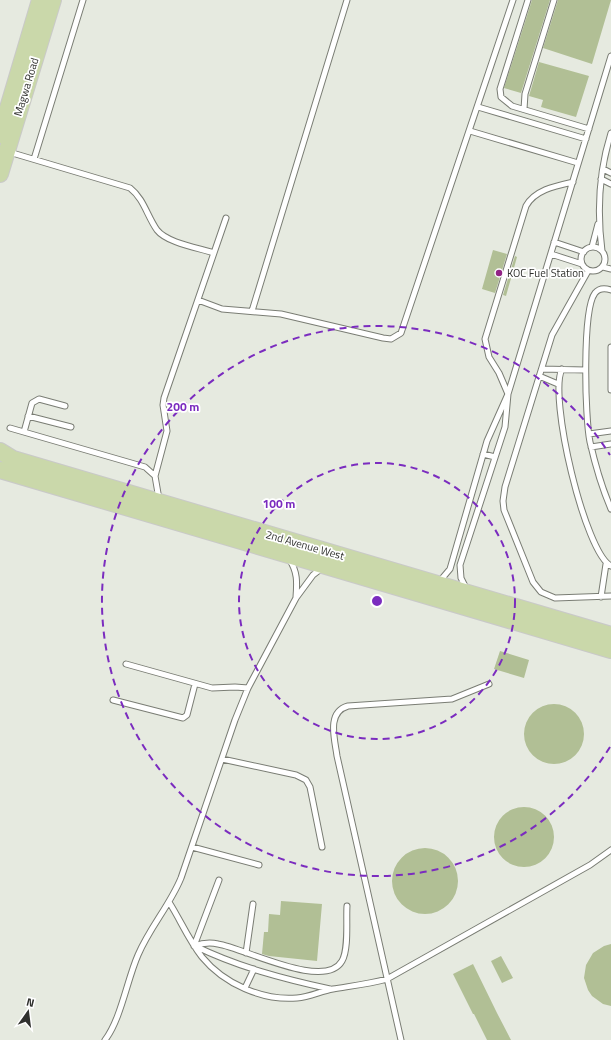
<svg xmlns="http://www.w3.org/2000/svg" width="611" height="1040" viewBox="0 0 611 1040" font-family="'Titillium Web',sans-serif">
	<rect width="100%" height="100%" fill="#e6eae0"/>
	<path fill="#b1bf95" d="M532 0H550L521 93 504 88Z
		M558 0H611L592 64 543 48Z
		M539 62 589 76 576 117 541 107 543 100 529 96Z
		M493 250 507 254 495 293 482 289Z
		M515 256 517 257 506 296 503 295Z
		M500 651 529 660 524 678 494 669Z
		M524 734a30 30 0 1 1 60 0a30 30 0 1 1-60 0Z
		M494 837a30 30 0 1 1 60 0a30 30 0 1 1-60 0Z
		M392 881a33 33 0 1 1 66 0a33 33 0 1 1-66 0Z
		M281 901 322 904 317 961 269 956 262 954 264 932H268L269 914 280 915Z
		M611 944V1006L603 1004 592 996 588 990 584 978 586 965 593 953 604 946Z
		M501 956 513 978 502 983 491 961Z
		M473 964 497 1013 511 1040H487L474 1014H473L453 974Z"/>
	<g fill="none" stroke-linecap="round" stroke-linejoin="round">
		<g stroke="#7a7d74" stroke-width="7">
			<path id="lane" d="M528 0 500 89 501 97 512 106 589 129
				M478 107 586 139
				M524 109 525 94 554 0
				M470 131 578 163
				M9 152 130 188C144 199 147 216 157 230 167 243 199 248 214 253
				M34 159 83 0
				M603 169 611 173
				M601 179 611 184
				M554 242 584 252
				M581 259a12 12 0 1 1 24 0a12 12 0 1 1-24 0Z
				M592 247 598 224
				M602 251C597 212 599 171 611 133
				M551 254 582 264
				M603 267 611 269
				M588 271 552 335 505 487 503 501 504 510 533 582 541 592 555 598 611 596
				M611 290C605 288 599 288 595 293 582 310 585 419 590 442 595 464 602 488 611 509
				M198 300 222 309 281 314 383 338 391 339 401 333 513 0
				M252 311 347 0
				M611 347V390
				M542 369 585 370
				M562 369C548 396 585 553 611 566
				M539 376 558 384
				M28 416 71 427
				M10 428 145 467 155 476 159 499
				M24 432 32 403 39 399 65 406
				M589 434 611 431
				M591 447 611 444
				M483 454 495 457
				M155 476 167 431 163 405 164 398 226 218
				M289 559C298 572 297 583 296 597
				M439 582 450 569 487 441 508 394 611 56
				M466 588 461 578 460 565 505 427 508 394 499 373 489 357 485 339 526 206C535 190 555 186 573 182
				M601 597 606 564
				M126 664 212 688 235 687 248 688
				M113 700 183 718 187 715 195 684
				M222 759 296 775 306 780 310 787 322 847
				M192 847 259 865
				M169 902C181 921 188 939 202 957 224 984 263 1001 297 998 310 997 321 991 333 989 351 986 369 984 387 979L590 865 611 850
				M194 946C202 943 210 942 218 944 244 948 325 991 342 961 349 949 346 920 347 906
				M194 946 219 880
				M195 946C238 967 284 979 330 989
				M246 953 253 904
				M245 988 254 969
				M105 1040C121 1019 127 980 138 955 150 927 170 905 181 878L235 720 248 688 296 598 313 575 322 568
				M401 1040 337 756C335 740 326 712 348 706L452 699 489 684"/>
		</g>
		<g stroke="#c9c9c8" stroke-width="18">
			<path id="primary" d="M0 135 40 0
				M0 174 53 0
				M0 451 13 459 611 635
				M0 470 611 650"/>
		</g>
		<use href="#lane" stroke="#fff" stroke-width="5"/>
		<use href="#primary" stroke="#cad8aa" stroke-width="16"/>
	</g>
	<g fill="none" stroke="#7b2cbf" stroke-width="2" stroke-dasharray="7 5">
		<circle cx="377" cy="601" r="138"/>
		<path d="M610 747A275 275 0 1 1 610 455"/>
	</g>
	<circle fill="#912385" stroke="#fff" stroke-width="1.5" cx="499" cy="273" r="4"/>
	<g text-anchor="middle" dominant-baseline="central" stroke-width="3.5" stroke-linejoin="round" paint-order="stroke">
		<g font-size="11" fill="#2f302d" stroke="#fff">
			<text transform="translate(26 87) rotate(-73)">Magwa Road</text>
			<text transform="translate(305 545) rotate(16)">2nd Avenue West</text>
		</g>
		<g font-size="11" fill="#2f302d" stroke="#fff" text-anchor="start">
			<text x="507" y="273">KOC Fuel Station</text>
		</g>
	</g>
	<circle cx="377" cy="601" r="6" fill="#7b2cbf" stroke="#fff" stroke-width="2"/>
	<g font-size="12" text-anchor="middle" font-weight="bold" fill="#7b2cbf" stroke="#fff" stroke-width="3.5" stroke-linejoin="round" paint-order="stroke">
		<text x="183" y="411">200 m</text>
		<text x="279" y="508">100 m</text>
	</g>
	<g transform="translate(28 1012) rotate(14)" stroke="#ffffff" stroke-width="3" paint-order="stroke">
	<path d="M0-3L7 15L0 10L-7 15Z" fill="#2f302d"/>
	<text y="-6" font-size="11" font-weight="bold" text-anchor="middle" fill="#2f302d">N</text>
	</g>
</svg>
